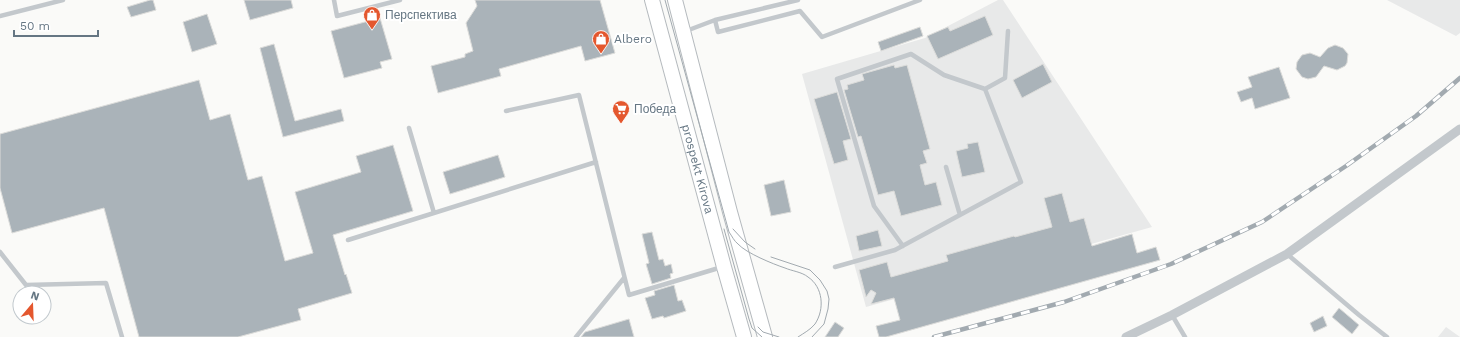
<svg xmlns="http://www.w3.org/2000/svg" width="1460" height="337" viewBox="0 0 1460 337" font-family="'Work Sans',sans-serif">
	<rect width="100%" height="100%" fill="#fafaf8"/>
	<path fill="#e8e9e9" d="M998 0H1003L1152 227 866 307 802 74 925 38Z
		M1387 0H1460V33L1456 36Z
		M1446 327 1460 337H1438Z"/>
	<path fill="#aab3b9" stroke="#dcdcda" d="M150 0H153L156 10 131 17 127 7Z
		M244 0H291L293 8 250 20Z
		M475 0H600L615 53 585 61 581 46 499 69 501 76 438 93 431 66 465 57V54L473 51 466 23 477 6Z
		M207 14 217 44 192 52 183 22Z
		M985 16 993 35 938 59 927 36 948 27 950 31Z
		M380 18 392 59 380 62 382 68 344 78 331 31Z
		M920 27 923 36 881 51 878 42Z
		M274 44 295 121 341 109 344 121 283 137 260 48Z
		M1335 45 1343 48 1348 54 1347 63 1345 66 1337 70 1324 66 1316 77 1308 79 1302 77 1296 69 1297 62 1302 55 1310 53 1320 57 1328 48Z
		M1043 64 1052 82 1022 98 1013 80Z
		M894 65 895 68 907 65 930 149 923 151 927 163 920 165 925 185 936 182 942 205 901 216 894 191 878 195 861 136 858 137 844 90 848 89 847 85 864 80 862 74Z
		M1279 67 1290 98 1255 109 1252 98 1241 102 1237 92 1252 87 1248 77Z
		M199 80 210 120 230 114 248 180 262 176 285 261 313 253 295 192 361 172 356 156 393 145 413 211 333 235 345 275 346 274 352 293 298 309 301 320 238 337H139L104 208 12 233 0 188V134Z
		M837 92 851 139 843 141 848 160 834 164 814 99Z
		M978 142 985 172 962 177 956 151 968 148 967 144Z
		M498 155 505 177 450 194 443 172Z
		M784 180 791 212 771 216 764 185Z
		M1062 193 1070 222 1084 218 1092 246 1132 234 1137 253 1156 247 1160 260 886 337H879L876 326 900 320 894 298 871 304 876 293 871 290 866 297 859 270 887 262 891 277 948 261 946 255 1014 236 1015 237 1052 227 1044 198Z
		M878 230 882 246 859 251 856 236Z
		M652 232 659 260 663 259 665 266 671 264 673 273 670 274 671 278 652 284 646 264 649 263 642 234Z
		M674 285 678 301 682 300 686 311 664 318 663 316 652 319 645 298 655 295 654 291Z
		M1339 308 1359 325 1352 334 1332 317Z
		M1323 316 1327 326 1314 332 1310 323Z
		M629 319 634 337H581L585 332Z
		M835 322 844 328 838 337H825Z"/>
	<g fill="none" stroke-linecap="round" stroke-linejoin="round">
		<g stroke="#b5babe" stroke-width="16">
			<g id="primary">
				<path id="s1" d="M652 0 724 267 744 337"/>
				<path d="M675 0 730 212 765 337"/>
			</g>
		</g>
		<path stroke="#c3c8cc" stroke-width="4.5" d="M334 0 337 16 400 0
			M0 16 63 0
			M715 20 718 32 800 11 822 37 920 0
			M686 31 715 20 798 0
			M506 111 579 95 629 295 722 267
			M409 128 434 213
			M946 167 960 215
			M348 240 596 162
			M903 246 874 206 837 79 911 54 944 75 985 89 1005 78 1008 31
			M0 252 26 285 106 283 122 337
			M1287 254 1359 315 1387 337
			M835 267 895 250 1021 182 985 89
			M1172 315 1185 337
			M576 337 624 278"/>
		<path stroke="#c3c8cc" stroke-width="9" d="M1126 337 1172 315 1287 254 1460 129"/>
		<use href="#primary" stroke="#fff" stroke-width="14"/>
		<path stroke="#a2aab0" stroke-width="1" d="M665 0 729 232C732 236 734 241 738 244 746 253 773 264 785 268 792 271 802 272 808 277 823 287 825 309 815 324 810 330 804 333 798 337
			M724 229 749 319 752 328 762 337
			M733 229 745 242 755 249
			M771 257 810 270 820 280 827 291 829 299 828 309 824 324 812 337
			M758 327 763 332 779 337"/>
		<g stroke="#a2aab0" stroke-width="4.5">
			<path id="rail" d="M934 337 1064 302 1171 264 1262 222 1346 166 1416 116 1460 78"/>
		</g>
		<use href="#rail" stroke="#fff" stroke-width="3" stroke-dasharray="9" stroke-linecap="butt"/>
	</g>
	<defs>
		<g id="shop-pin" transform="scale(0.9)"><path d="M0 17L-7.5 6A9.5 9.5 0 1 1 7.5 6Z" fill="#e4572e" stroke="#fff"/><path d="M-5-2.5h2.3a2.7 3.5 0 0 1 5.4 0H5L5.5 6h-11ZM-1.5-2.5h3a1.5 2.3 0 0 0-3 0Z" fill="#fff"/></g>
		<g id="supermarket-pin" transform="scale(0.9)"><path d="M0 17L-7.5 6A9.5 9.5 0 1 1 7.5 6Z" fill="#e4572e" stroke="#fff"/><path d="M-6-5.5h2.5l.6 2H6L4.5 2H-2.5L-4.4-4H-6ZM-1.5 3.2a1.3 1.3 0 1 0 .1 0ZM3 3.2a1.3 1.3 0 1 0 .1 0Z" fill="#fff"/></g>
	</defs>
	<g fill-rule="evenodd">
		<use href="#shop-pin" x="372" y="15"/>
		<use href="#shop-pin" x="601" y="39"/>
		<use href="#supermarket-pin" x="621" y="109"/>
	</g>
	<g text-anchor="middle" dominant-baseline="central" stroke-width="4" stroke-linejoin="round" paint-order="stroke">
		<g font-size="12" fill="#657683" stroke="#fff" text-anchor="start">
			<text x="385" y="15">Перспектива</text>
			<text x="614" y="39">Albero</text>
			<text x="634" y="109">Победа</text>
		</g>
		<g font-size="12" fill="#657683" stroke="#fff">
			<text stroke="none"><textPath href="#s1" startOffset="175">prospekt Kirova</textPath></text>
		</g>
	</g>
	<g transform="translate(32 305) rotate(19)"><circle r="19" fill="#ffffff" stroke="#c1c8cd"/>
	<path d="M0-3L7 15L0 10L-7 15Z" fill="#e4572e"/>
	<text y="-6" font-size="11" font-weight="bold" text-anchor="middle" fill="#657683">N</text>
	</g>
	<path d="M14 30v6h84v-6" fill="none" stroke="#657683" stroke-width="2"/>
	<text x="20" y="30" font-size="12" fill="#657683" stroke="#ffffff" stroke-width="3" paint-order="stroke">50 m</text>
</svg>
